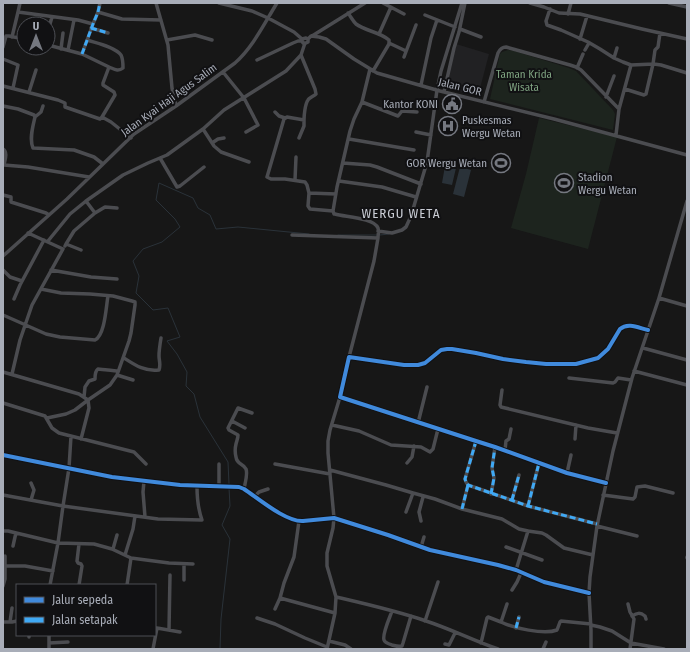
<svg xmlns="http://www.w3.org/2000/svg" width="690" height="652" viewBox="0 0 690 652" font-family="'Fira Sans Condensed',sans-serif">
	<rect width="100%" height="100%" fill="#171717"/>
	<path fill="#212123" d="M456 44 489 54 478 96 447 88Z"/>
	<path fill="#1d241e" d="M508 50 514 51 569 68 576 71 613 110 615 114 613 130 490 99 500 54 502 52Z
		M539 118 617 137 588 249 511 228 526 174Z"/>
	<path fill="#2a3239" d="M445 166 456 168 452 185 442 183Z
		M460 167 471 170 464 197 453 194Z"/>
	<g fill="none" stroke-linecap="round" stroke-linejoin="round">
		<path stroke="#2a3239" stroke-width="1" d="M338 235H377
			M380 235 389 234
			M229 484 228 462 200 417 194 394 186 386 187 372 177 354 167 341 180 337 168 308 153 310 136 293 139 276 133 261 143 249 162 242 180 227 175 219 156 200 159 183 193 198 198 208 210 215 216 229 238 227 309 234
			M220 649 221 619 230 539 222 525 230 506 229 488"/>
		<path stroke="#4b4c50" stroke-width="3.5" d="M20 3 18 12 78 20 93 24
			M156 3 168 45 172 88 176 106
			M219 3 252 11 268 18 294 32 302 39V41L303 43H306L308 42V39L306 38 302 39
			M383 3 404 14
			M530 3 544 7 559 13 580 14 642 29 687 39
			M669 3 687 7
			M550 9 546 21 547 25 561 30 588 42 600 49 614 58 623 62 631 65 654 64 661 65 687 73
			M98 12 122 19 161 20
			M348 13C351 17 353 21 356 24 365 31 380 32 389 40V44L373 71
			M568 14 571 3
			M425 15 455 27
			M91 28 108 33
			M460 29 481 37
			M48 31 52 17
			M379 34 391 7
			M312 36 365 3
			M12 37 18 12
			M308 39 311 36 319 37 326 39 354 59 377 73 440 91 554 119 687 155
			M580 39 587 16
			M87 40C96 43 115 47 121 55 123 59 123 64 123 68 118 72 114 69 109 67
			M167 40 195 35 212 40
			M389 43 406 51
			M48 45 82 54 109 67 103 83V85L114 92 115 95 102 117
			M3 47 6 36H9L24 39
			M61 49 63 33
			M68 50 74 20
			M585 50 589 43
			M82 54 93 24 98 12 100 3
			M301 55 315 89 316 94C314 96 309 98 308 100 305 104 304 116 304 120L287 117 284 119 267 177 271 179H285L305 182 307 185 309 193 336 194
			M404 57 416 25
			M614 58 617 48
			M3 59 18 65 13 88
			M257 60 293 43 298 41H302
			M577 68 583 54
			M223 72 244 98 258 125 246 132
			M421 85 431 38 437 20
			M3 86 58 100 65 103V107L100 119 102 117 111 122 131 138
			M625 89 644 95 646 94 653 64 655 50 658 47 660 33
			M29 92 36 70
			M444 92 454 48 459 32 465 3
			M606 97 614 76
			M362 102 398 116 402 111 417 112
			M484 102 498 53C500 49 502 47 506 47L570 65 576 67 581 70 619 109 616 135
			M3 106 18 109 34 115 35 117C33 126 29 139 33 148L74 150 94 157 103 164
			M619 109 631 65
			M275 112 279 116 285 118
			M35 117 41 112 43 106
			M203 129 214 146 221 152 249 162
			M416 132 431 135
			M299 138 304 126V120
			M349 139 414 150
			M212 143 218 139 224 138
			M3 149C8 152 5 160 4 165L28 167 89 177
			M160 158 177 187 180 186 204 167
			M343 163 370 165 377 167 421 184
			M295 180 296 157
			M339 181 382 187 416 197
			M309 193 308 206 310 209 333 211
			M3 195 11 197V202L46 213 49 215
			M95 213 105 207 117 208
			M378 231 392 233 402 230 406 227 411 216 427 162 437 90 441 71 462 3
			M292 235 378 238C378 235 379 231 378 228 374 218 345 217 335 214H334L333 211 337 187 350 131 354 119 362 102 370 69
			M48 241 70 214 86 201 123 175 148 163 167 155 203 129 224 110 286 71 301 55 305 43
			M66 244 74 231 95 213 86 201
			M65 246 66 244 81 250
			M3 256 67 199 134 134 176 106 235 63C253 47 264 24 277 3
			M3 270 10 277 22 281
			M51 270 91 277 117 279
			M41 289 61 293 90 294 113 296 132 301 135 302V305L131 333 129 341 117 375 110 385 88 400 75 410 66 414 47 418
			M659 298 687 306
			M14 299 20 285 44 240
			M3 315 46 334 60 337 95 340C105 335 106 307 108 296
			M643 348 687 360
			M349 357 374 261 378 238
			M124 358C135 365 145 372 159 370 161 364 159 361 159 356 159 350 160 344 161 338
			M634 371 687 385
			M3 372 79 394 88 400 89 408 81 439
			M12 374 20 340 32 305 63 249 28 233
			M117 375 133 380
			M569 378 613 383 615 382 618 378 631 380
			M502 390 500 405 501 407 588 428 617 433
			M84 397 85 387 89 381 95 379C95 377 95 371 98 369 99 369 116 371 118 371
			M3 403 45 416 52 428 59 433 134 452 146 464
			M232 421 245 428
			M418 423 427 387
			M332 425 359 431 391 445 421 447 430 452 433 449 438 429
			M575 439 576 425
			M476 441 465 479 466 482 468 485 528 506 597 524
			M505 450 506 441 509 439 511 429
			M3 455 112 477 180 485 239 487 244 489C259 499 286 522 303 521L334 518 388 535 430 550 498 565 516 570 544 582 589 593
			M407 463 412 457 414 446
			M219 464V487
			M275 464 330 474
			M330 470 386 485 413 493 435 499 462 509 502 519 519 529 528 531 542 533 546 535 564 548 593 555
			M567 473 571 455
			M144 481 143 492 145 517
			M606 483 567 473 495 447 476 441 340 397 349 357 404 365H418L425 363 441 350 447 349H452L476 353 503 359 526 362 546 364H576L598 358 608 349 620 329C628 322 639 328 648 330
			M244 489C245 483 248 474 246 469 243 463 237 465 236 457 235 453 235 448 236 444 237 440 238 438 238 435L229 430 228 428 238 408 252 413
			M491 494 494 478 492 468 495 447
			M3 495 63 506 158 519 202 520C198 509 197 497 197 486
			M603 495 633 499 635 497 637 487 645 486 673 493
			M255 496 259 492 268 489
			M31 500 34 490 31 483
			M512 500 519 475
			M528 506 539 463
			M462 509 468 485
			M406 512 413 493
			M421 521 419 512 423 497
			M597 526 637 536
			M3 531H8L58 543 94 544 112 549 131 558 169 563 193 564
			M13 546 15 537 16 533
			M421 547 424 537
			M506 547 542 560
			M113 549 117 535
			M125 555 133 529 135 516
			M687 558V557
			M3 566H25L53 571
			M516 570 528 531
			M184 580V564
			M50 585 58 543 63 506 69 468 71 436
			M79 585 82 566 81 564 78 563 77 561 79 544
			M127 585 131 558
			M3 586 5 579V556
			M512 590 517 582 521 573
			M336 597C366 604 397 611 426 621 451 629 474 641 498 649
			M280 598 335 613
			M628 604 630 612 634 619 630 649
			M275 609 280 598 284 583 294 557 299 521
			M392 611C390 617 382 634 384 640 385 643 389 644 392 645 396 646 398 647 402 646L403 643 411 616
			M632 616C637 613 640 612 645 616L646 619
			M257 618 275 624 305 638 327 647
			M425 621 438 582
			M3 622H12L17 621
			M10 622 12 608
			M501 622C513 628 544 635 557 630L560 622 561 621 591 624
			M591 625 600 627 612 631 631 643 664 649
			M157 628 180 632
			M516 628 519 617
			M169 630 170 575
			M49 635V649
			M29 637V635
			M329 641 345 645 351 649
			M49 643 68 642
			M481 643 487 618 488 617 501 622 507 604
			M445 644 449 645 455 633
			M153 649 157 628H155
			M327 649 335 613 336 597 327 566V553L333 528 334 518 328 453V441L330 430 340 397
			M543 649 546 642
			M591 649V630L589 593 590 577 597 526 613 451 632 378 659 298 687 201"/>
		<path stroke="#3fa9f5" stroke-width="3" stroke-dasharray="6 3" stroke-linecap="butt" d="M91 28 108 33
			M82 54 93 24 98 12 100 3
			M476 441 465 479 466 482 468 485 528 506 597 524
			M491 494 494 478 492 468 495 447
			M512 500 519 475
			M528 506 539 463
			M462 509 468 485
			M516 628 519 617"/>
		<g stroke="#111113" stroke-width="6">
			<path id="cycleway" d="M3 455 112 477 180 485 239 487 244 489C259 499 286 522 303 521L334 518 388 535 430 550 498 565 516 570 544 582 589 593
				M606 483 567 473 495 447 476 441 340 397 349 357 404 365H418L425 363 441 350 447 349H452L476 353 503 359 526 362 546 364H576L598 358 608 349 620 329C628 322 639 328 648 330"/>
		</g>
		<use href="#cycleway" stroke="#408adc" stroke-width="4"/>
	</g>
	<defs>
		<g id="civic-ring" transform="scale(1)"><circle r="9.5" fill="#111113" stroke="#757880" stroke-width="1.5"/><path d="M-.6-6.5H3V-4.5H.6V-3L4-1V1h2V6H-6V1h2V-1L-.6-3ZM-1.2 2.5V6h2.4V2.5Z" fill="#757880"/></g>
		<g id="hospital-ring" transform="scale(1)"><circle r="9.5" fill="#111113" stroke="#757880" stroke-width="1.5"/><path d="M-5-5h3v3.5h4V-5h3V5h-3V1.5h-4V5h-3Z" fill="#757880"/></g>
		<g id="stadium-ring" transform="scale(1)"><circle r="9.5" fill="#111113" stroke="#757880" stroke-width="1.5"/><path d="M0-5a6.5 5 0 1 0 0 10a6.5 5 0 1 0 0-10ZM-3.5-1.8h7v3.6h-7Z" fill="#757880"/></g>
	</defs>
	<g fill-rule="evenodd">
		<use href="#civic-ring" x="452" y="104"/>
		<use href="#hospital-ring" x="448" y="126"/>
		<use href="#stadium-ring" x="501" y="163"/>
		<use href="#stadium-ring" x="564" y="183"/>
	</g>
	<g text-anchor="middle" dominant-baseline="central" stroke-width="4" stroke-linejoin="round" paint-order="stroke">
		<g font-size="11" fill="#7fa381" stroke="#111113">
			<text x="524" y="74">Taman Krida<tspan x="524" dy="13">Wisata</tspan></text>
		</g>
		<g font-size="11" fill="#a8adb8" stroke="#111113">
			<text transform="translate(460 87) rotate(14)">Jalan GOR</text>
			<text transform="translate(169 100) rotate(-36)">Jalan Kyai Haji Agus Salim</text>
		</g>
		<g font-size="11" fill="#a8adb8" stroke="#111113" text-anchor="end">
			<text x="438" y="104">Kantor KONI</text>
			<text x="462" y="120" text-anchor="start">Puskesmas<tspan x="462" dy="13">Wergu Wetan</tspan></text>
			<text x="487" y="163">GOR Wergu Wetan</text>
			<text x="578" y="177" text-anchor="start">Stadion<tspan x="578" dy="13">Wergu Wetan</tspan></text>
		</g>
		<g font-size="13" letter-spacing="1" fill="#c9ccd4" stroke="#111113">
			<text x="401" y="213">WERGU WETA</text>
		</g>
	</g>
	<rect width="690" height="652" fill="none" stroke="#a8adb8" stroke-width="8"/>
	<rect x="16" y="584" width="140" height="52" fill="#111113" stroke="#4d4f55"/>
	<rect x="24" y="597" width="20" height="6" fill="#408adc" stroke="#4d4f55"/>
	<text x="52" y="604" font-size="12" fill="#a8adb8">Jalur sepeda</text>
	<rect x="24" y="617" width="20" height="6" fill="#3fa9f5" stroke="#4d4f55"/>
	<text x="52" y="624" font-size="12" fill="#a8adb8">Jalan setapak</text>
	<g transform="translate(36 36)"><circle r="19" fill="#111113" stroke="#4d4f55"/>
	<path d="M0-3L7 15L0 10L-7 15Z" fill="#757880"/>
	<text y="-6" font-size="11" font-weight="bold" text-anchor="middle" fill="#a8adb8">U</text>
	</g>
</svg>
